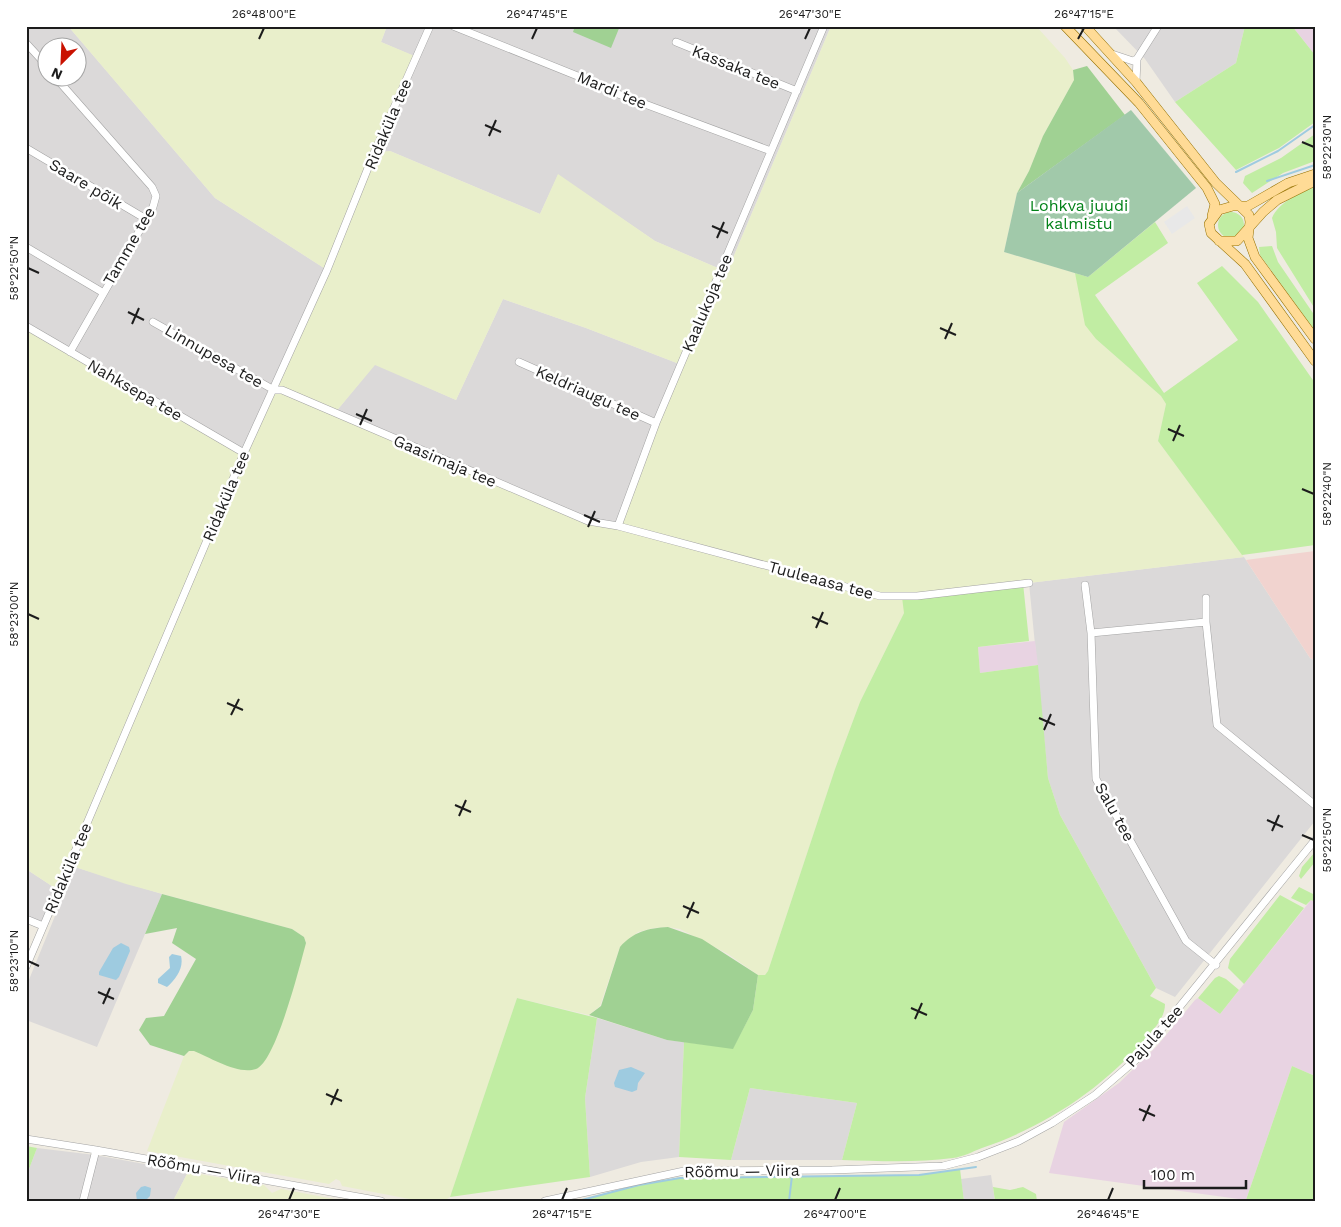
<svg xmlns="http://www.w3.org/2000/svg" width="1341" height="1227" viewBox="0 0 1341 1227" font-family="'Work Sans',sans-serif">
	<rect width="100%" height="100%" fill="#efebe1"/>
	<path fill="#dbd9d9" fill-rule="evenodd" d="M26 26H68L215 198 327 270 244 453 26 326ZM48 48H78V78H48Z
		M387 26H831L727 272 655 241 558 175 540 214 390 151 374 153 416 57 381 42Z
		M1113 26H1245L1236 63 1175 102 1145 59Z
		M503 299 586 328 682 365 618 526 588 521 334 414 375 364 456 400Z
		M1244 557 1310 658 1315 661V821L1175 997 1156 988 1060 815 1048 778 1029 583Z
		M75 867 162 894 97 1047 26 1020V987Z
		M26 869 58 890 43 926 26 919Z
		M597 1018 667 1040 684 1042 679 1157 641 1162 590 1177 585 1098Z
		M750 1088 857 1103 842 1160H731Z
		M37 1148 95 1155 188 1172 173 1201H26V1177Z
		M991 1175 995 1201H964L961 1179Z"/>
	<path fill="#f1d3cf" d="M1315 551V661L1310 658 1246 560Z"/>
	<path fill="#e8d3e2" d="M1292 26H1315V55Z
		M1035 641 1038 665 980 673 978 647Z
		M1311 900 1315 902V1076L1292 1066 1246 1200 1049 1173 1064 1122 1119 1083 1157 1046 1195 1000 1198 998 1220 1014Z"/>
	<path fill="#e9efcb" fill-rule="evenodd" d="M68 26H387L381 42 417 57 375 153 390 151 540 214 558 174 655 241 727 272 831 26H1036L1065 58 1073 70 1074 80 1043 136 1029 171 1017 193 1004 252 1075 273 1096 339 1161 396 1166 404 1158 441 1244 557 1029 583 904 613 860 702 835 769 768 971 765 975H758L728 954 680 929 668 927 654 928 638 932 620 947 600 1006 589 1015 517 998 450 1197 444 1201H420L342 1186 340 1181 336 1179 329 1184 147 1151 184 1056 189 1051H194L306 943 304 937 292 929 126 884 75 867H69L58 890 26 869V326L244 453 327 270 215 198ZM503 299 586 328 682 365 618 526 588 521 334 414 375 365 456 400Z
		M188 1172 264 1185 272 1193 281 1189 345 1201H173Z"/>
	<path fill="#c1eda3" d="M1245 26H1292L1315 55V122L1279 148 1236 170 1175 102 1236 63Z
		M1315 134V161L1283 173 1252 193 1243 183 1245 176 1281 158Z
		M1315 187V309L1277 248 1276 232 1272 218C1279 202 1299 193 1315 187Z
		M1218 225a13 13 0 1 1 26 0a13 13 0 1 1-26 0Z
		M1155 222 1168 243 1095 295 1164 393 1238 340 1197 283 1222 266 1258 302 1315 383V545L1242 555 1158 441 1166 404 1161 396 1096 339 1085 325 1075 273 1088 277Z
		M1272 246 1278 262 1315 316V331L1260 255 1259 247Z
		M1023 583 1029 641 978 647 980 673 1038 665 1048 778 1060 815 1156 988 1150 996 1165 1004C1165 1018 1154 1029 1145 1039 1102 1089 1044 1127 982 1148 972 1152 962 1157 953 1158 916 1163 879 1161 842 1160L857 1103 750 1088 731 1160 679 1157 684 1042 733 1048 753 1010 758 975H765L768 971 835 769 860 702 904 613 902 597Z
		M1315 852V862L1301 879 1299 876 1302 867Z
		M1299 887 1315 895V902L1311 900 1306 905 1291 898Z
		M1280 895 1304 908 1244 984 1228 968 1230 959Z
		M1219 976 1226 979 1239 990 1220 1014 1198 998 1215 978Z
		M517 998 597 1018 585 1098 590 1177 450 1197Z
		M1292 1066 1315 1076 1313 1201 1246 1200Z
		M26 1146 37 1148 26 1177Z
		M960 1169 964 1201H578L639 1185 680 1178 919 1175Z
		M993 1187 1010 1190 1023 1187 1036 1194 1037 1201H995Z"/>
	<path fill="#a0d193" d="M575 26H620L611 48 573 32Z
		M1087 66 1125 115 1017 193 1029 171 1043 136 1074 80 1073 70Z
		M162 894 292 929 304 937 306 943C300 965 276 1062 256 1069 238 1075 211 1058 194 1051H189L184 1056 150 1045 139 1030 146 1018 164 1016 196 959 172 943 177 928 145 934Z
		M668 927 702 939 758 975 753 1010 733 1049 667 1040 589 1015 601 1006 620 947C633 932 648 928 668 927Z"/>
	<path fill="#a1c9aa" d="M1131 110 1196 188 1088 277 1004 252 1017 193Z"/>
	<path fill="#e8e8e8" d="M1187 206 1195 218 1172 234 1164 222Z"/>
	<path fill="#9ecbe0" d="M121 943 129 947 130 951 119 977 116 980 99 975V972L113 948Z
		M172 954 181 956C184 968 176 979 167 987L158 983V979L170 968 169 957Z
		M631 1067 645 1073 638 1083 637 1090 632 1092 615 1087 614 1083 619 1070Z
		M145 1186 151 1188 150 1196 145 1201H137L136 1193 141 1187Z"/>
	<g fill="none" stroke-linecap="round" stroke-linejoin="round">
		<path stroke="#9ecbe0" stroke-width="2" d="M1236 172 1278 151 1315 125
			M1267 181 1315 165
			M578 1201 639 1185 680 1178 919 1175 976 1167
			M789 1201 792 1176"/>
		<g stroke="#a3a3a3" stroke-width="8">
			<path id="minor" d="M453 26 585 79 610 91 771 151
				M676 42 797 91
				M26 43 48 67
				M1112 54 1133 61 1137 59
				M56 78 152 187 156 196 153 207 70 352
				M1136 82 1137 59 1158 26
				M26 148 146 219
				M26 247 102 292
				M153 322 274 390H282L588 521 618 526 880 596H917L1029 583
				M26 326 244 453
				M519 362 656 423
				M618 526 656 423 824 26
				M1085 585 1091 633 1096 779 1186 941 1216 965
				M1206 622 1217 725 1315 805
				M1091 633 1206 622V598
				M26 919 43 926
				M26 967 244 453 327 270 374 153 430 26
				M26 1139 96 1150 381 1201
				M83 1201 96 1150
				M545 1201 684 1171 832 1170 943 1166 978 1157 1019 1141 1052 1123 1095 1095 1138 1058 1315 840"/>
		</g>
		<g stroke="#957100" stroke-width="10">
			<path id="major" d="M1065 26 1139 103 1207 188 1215 204 1212 216
				M1085 26 1136 82 1216 183 1249 215 1250 222 1248 238 1255 257 1315 339
				M1315 174 1288 183 1248 206H1233L1219 210 1209 224 1211 233 1245 264 1315 361
				M1219 241H1237L1263 212 1277 200 1315 181"/>
		</g>
		<use href="#minor" stroke="#fff" stroke-width="7"/>
		<use href="#major" stroke="#ffdb96" stroke-width="9"/>
	</g>
	<path fill="none" stroke="#1c1c1c" stroke-width="2" d="M259 39 264 28M532 39 537 28M805 39 810 28M1078 39 1084 28M485 125 501 132M489 136 496 120M1302 142 1314 147M712 226 728 233M717 238 724 222M28 268 39 273M128 312 144 320M132 324 139 308M940 328 956 335M945 339 952 323M356 414 372 421M360 425 367 409M1168 429 1184 436M1173 441 1180 425M1302 489 1314 494M584 515 600 522M588 527 595 511M28 614 39 619M812 617 828 624M816 628 823 612M227 703 243 710M231 715 239 699M1039 718 1055 725M1044 730 1051 714M455 805 471 812M459 816 466 800M1267 820 1283 827M1272 831 1279 815M1302 835 1314 840M683 906 699 913M687 918 694 902M28 961 39 966M98 992 114 999M103 1004 110 988M911 1008 927 1015M915 1019 922 1003M326 1094 342 1101M331 1105 338 1089M1139 1109 1155 1116M1143 1121 1150 1105M289 1200 294 1188M562 1200 567 1188M835 1200 840 1188M1108 1200 1113 1188"/>
	<g text-anchor="middle" dominant-baseline="central" stroke-width="5" stroke-linejoin="round" paint-order="stroke">
		<g font-size="16" fill="#1c1c1c" stroke="#fff">
			<text transform="translate(736 67) rotate(22)">Kassaka tee</text>
			<text transform="translate(612 90) rotate(23)">Mardi tee</text>
			<text transform="translate(388 124) rotate(-67)">Ridaküla tee</text>
			<text transform="translate(86 184) rotate(31)">Saare põik</text>
			<text transform="translate(129 246) rotate(-60)">Tamme tee</text>
			<text transform="translate(707 303) rotate(-67)">Kaalukoja tee</text>
			<text transform="translate(214 356) rotate(30)">Linnupesa tee</text>
			<text transform="translate(135 390) rotate(30)">Nahksepa tee</text>
			<text transform="translate(588 393) rotate(24)">Keldriaugu tee</text>
			<text transform="translate(445 461) rotate(23)">Gaasimaja tee</text>
			<text transform="translate(226 496) rotate(-67)">Ridaküla tee</text>
			<text transform="translate(821 580) rotate(15)">Tuuleaasa tee</text>
			<text transform="translate(1115 812) rotate(61)">Salu tee</text>
			<text transform="translate(68 868) rotate(-67)">Ridaküla tee</text>
			<text transform="translate(1154 1036) rotate(-48)">Pajula tee</text>
			<text transform="translate(204 1169) rotate(10)">Rõõmu — Viira</text>
			<text transform="translate(742 1171) rotate(-1)">Rõõmu — Viira</text>
		</g>
		<g font-size="16" fill="#038219" stroke="#fff">
			<text x="1079" y="205">Lohkva juudi<tspan x="1079" dy="18">kalmistu</tspan></text>
		</g>
	</g>
	<rect width="1341" height="1227" fill="none" stroke="#ffffff" stroke-width="55"/>
	<g transform="translate(62 62) rotate(204)"><circle r="24" fill="#ffffff" stroke="#a4a4a4"/>
	<path d="M0-4L9 19L0 12L-9 19Z" fill="#c91100"/>
	<text y="-8" font-size="14" font-weight="bold" text-anchor="middle" fill="#1c1c1c">N</text>
	</g>
	<path d="M1144 1180v8h102v-8" fill="none" stroke="#1c1c1c" stroke-width="2.5"/>
	<text x="1151" y="1180" font-size="15" fill="#1c1c1c" stroke="#ffffff" stroke-width="4" paint-order="stroke">100 m</text>
	<rect x="28" y="28" width="1286" height="1172" fill="none" stroke="#1c1c1c" stroke-width="2"/>
	<g font-size="12" text-anchor="middle" fill="#1c1c1c">
		<text x="264" y="18">26°48'00"E</text>
		<text x="537" y="18">26°47'45"E</text>
		<text x="810" y="18">26°47'30"E</text>
		<text x="1084" y="18">26°47'15"E</text>
		<text transform="translate(1327 147) rotate(-90)" y="4">58°22'30"N</text>
		<text transform="translate(14 268) rotate(-90)" y="4">58°22'50"N</text>
		<text transform="translate(1327 494) rotate(-90)" y="4">58°22'40"N</text>
		<text transform="translate(14 614) rotate(-90)" y="4">58°23'00"N</text>
		<text transform="translate(1327 840) rotate(-90)" y="4">58°22'50"N</text>
		<text transform="translate(14 961) rotate(-90)" y="4">58°23'10"N</text>
		<text x="289" y="1218">26°47'30"E</text>
		<text x="562" y="1218">26°47'15"E</text>
		<text x="835" y="1218">26°47'00"E</text>
		<text x="1108" y="1218">26°46'45"E</text>
	</g>
</svg>
